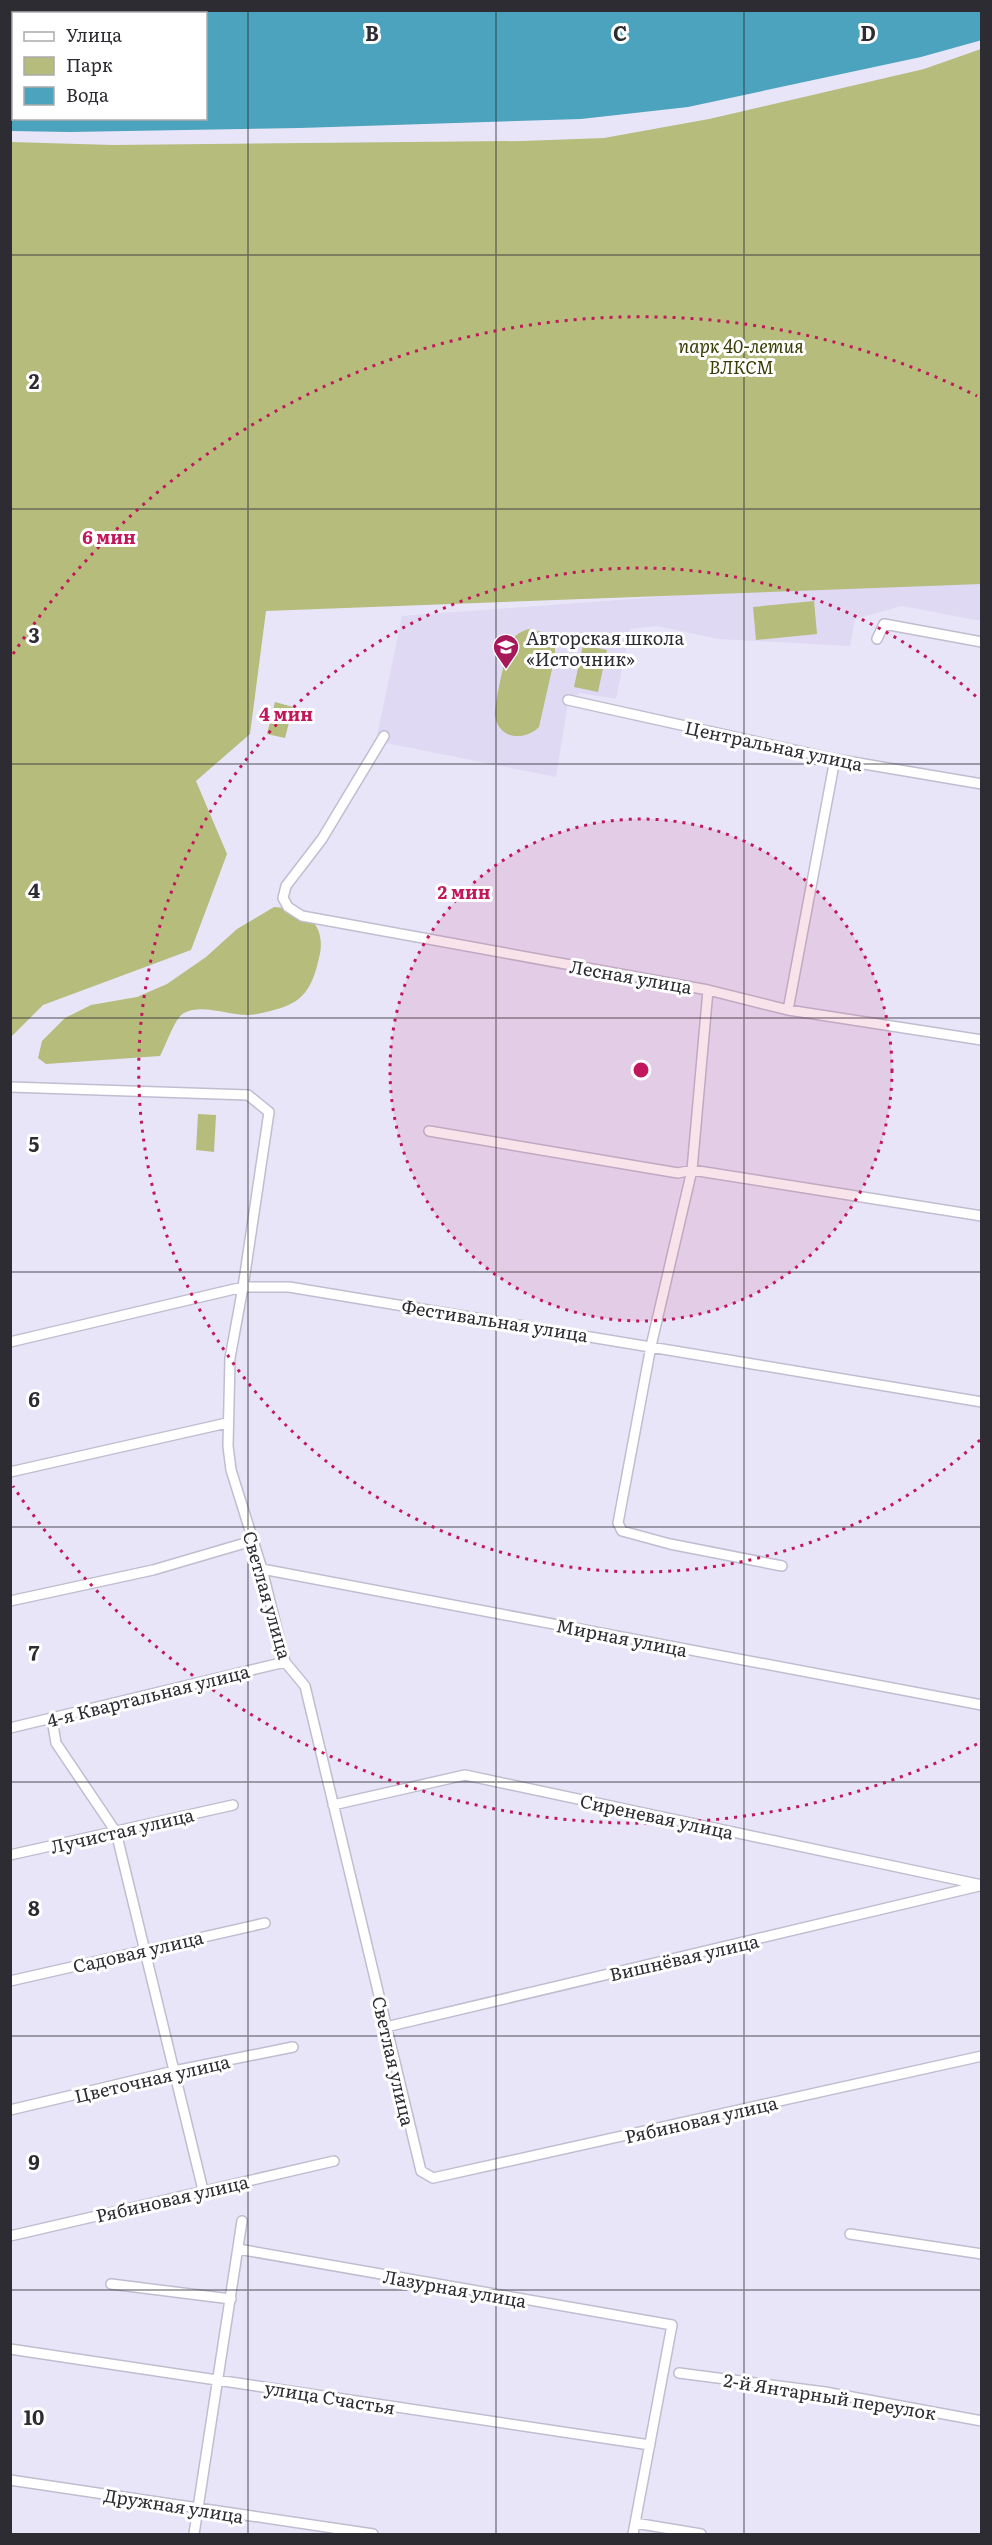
<svg xmlns="http://www.w3.org/2000/svg" width="992" height="2545" viewBox="0 0 992 2545" font-family="Literata,serif">
	<rect width="100%" height="100%" fill="#e8e5f9"/>
	<path fill="#dfd9f4" d="M981 573V621L902 606 855 619 850 646 718 639 657 626 630 629 616 699 580 693 568 703 556 777 376 741 402 616Z"/>
	<path fill="#b5bc7c" d="M981 49V584L266 611 250 734 196 781 227 854 191 950 43 1005 11 1037V142L113 145 522 141 604 138 709 119 924 69Z
		M814 601 817 634 756 640 753 607Z
		M529 629 546 633 555 647V656L539 727C525 741 499 740 495 716 494 706 506 651 511 642 515 634 522 631 529 629Z
		M583 645 607 650 598 692 574 687Z
		M275 702 293 707 285 738 267 734Z
		M274 907C289 908 304 911 314 923 322 933 322 947 319 958 310 999 296 1006 257 1014 234 1019 205 1002 184 1013 175 1017 166 1045 160 1056L46 1064 38 1058 42 1041 65 1018 91 1005 137 997 167 984 206 957 237 929Z
		M198 1114 216 1115 214 1152 196 1150Z"/>
	<path fill="#4ca3bd" fill-rule="evenodd" d="M11 10H981L982 40 921 57 688 107 581 119 300 128 70 132 11 131ZM14 14H206V118H14Z"/>
	<g fill="none" stroke-linecap="round" stroke-linejoin="round">
		<g stroke="#c0bdd0" stroke-width="12">
			<path id="minor" d="M877 639 884 624 982 642
				M568 700 835 759 982 784
				M384 736 322 839 286 886 283 898 288 907 302 916 708 990 788 1010 982 1040
				M708 990 692 1170 651 1346 618 1523 622 1531 670 1544 782 1566
				M788 1010 835 759
				M10 1087 248 1095 269 1112 243 1287 230 1358 228 1446 231 1470 262 1569 285 1662 305 1686 421 2171 433 2178 982 2056
				M429 1131 678 1173 692 1170 982 1216
				M10 1342 243 1287H289L982 1402
				M10 1472 227 1423
				M262 1569 982 1705
				M10 1601 153 1570 252 1541
				M52 1719 56 1743 116 1832 203 2190
				M10 1728 285 1662
				M333 1805 465 1775 982 1885
				M10 1855 233 1805
				M10 1981 265 1923
				M386 2027 979 1886
				M10 2110 174 2071 293 2047
				M850 2234 982 2254
				M10 2236 334 2161
				M238 2249 672 2325 633 2534
				M111 2284 231 2299
				M10 2349 650 2445
				M679 2373 825 2392 982 2421
				M10 2480 373 2534
				M635 2523 701 2534
				M194 2534 242 2221"/>
		</g>
		<use href="#minor" stroke="#fff" stroke-width="9"/>
	</g>
	<path fill="none" stroke="#2d2c33" stroke-width="1.5" stroke-opacity="0.55" d="M248 10V2534M496 10V2534M744 10V2534M10 255H982M10 509H982M10 764H982M10 1018H982M10 1272H982M10 1527H982M10 1782H982M10 2036H982M10 2290H982"/>
	<circle cx="641" cy="1070" r="251" fill="#c2185b" fill-opacity=".12"/>
	<g fill="none" stroke="#c2185b" stroke-width="3" stroke-dasharray="3 6">
		<circle cx="641" cy="1070" r="251"/>
		<path d="M980 1440A502 502 0 1 1 980 700"/>
		<path d="M977 1744A753 753 0 0 1 13 1486M13 654A753 753 0 0 1 977 396"/>
	</g>
	<defs>
		<g id="school-pin" transform="scale(1.35)"><path d="M0 17L-7.5 6A9.5 9.5 0 1 1 7.5 6Z" fill="#a6185a" stroke="#fff"/><path d="M0-5L7-2L0 1L-7-2ZM-4 1L0 2.5L4 1V4Q0 6-4 4Z" fill="#fff"/></g>
	</defs>
	<g fill-rule="evenodd">
		<use href="#school-pin" x="506" y="647"/>
	</g>
	<g text-anchor="middle" dominant-baseline="central" stroke-width="6" stroke-linejoin="round" paint-order="stroke">
		<g font-size="18" font-style="italic" fill="#393c04" stroke="#fff">
			<text x="741" y="345">парк 40-летия<tspan x="741" dy="21">ВЛКСМ</tspan></text>
		</g>
		<g font-size="18" fill="#2d2c33" stroke="#fff" text-anchor="start">
			<text x="526" y="637">Авторская школа<tspan x="526" dy="21">«Источник»</tspan></text>
		</g>
		<g font-size="18" fill="#2d2c33" stroke="#fff">
			<text transform="translate(774 745) rotate(12)">Центральная улица</text>
			<text transform="translate(631 976) rotate(10)">Лесная улица</text>
			<text transform="translate(495 1320) rotate(9)">Фестивальная улица</text>
			<text transform="translate(268 1595) rotate(74)">Светлая улица</text>
			<text transform="translate(622 1637) rotate(11)">Мирная улица</text>
			<text transform="translate(148 1695) rotate(-14)">4-я Квартальная улица</text>
			<text transform="translate(657 1816) rotate(12)">Сиреневая улица</text>
			<text transform="translate(122 1830) rotate(-13)">Лучистая улица</text>
			<text transform="translate(138 1951) rotate(-13)">Садовая улица</text>
			<text transform="translate(684 1957) rotate(-13)">Вишнёвая улица</text>
			<text transform="translate(394 2061) rotate(77)">Светлая улица</text>
			<text transform="translate(152 2078) rotate(-13)">Цветочная улица</text>
			<text transform="translate(701 2119) rotate(-13)">Рябиновая улица</text>
			<text transform="translate(172 2198) rotate(-13)">Рябиновая улица</text>
			<text transform="translate(455 2288) rotate(10)">Лазурная улица</text>
			<text transform="translate(830 2396) rotate(9)">2-й Янтарный переулок</text>
			<text transform="translate(330 2397) rotate(9)">улица Счастья</text>
			<text transform="translate(174 2505) rotate(9)">Дружная улица</text>
		</g>
	</g>
	<g font-size="20" text-anchor="middle" font-weight="bold" fill="#2d2c33" stroke="#fff" stroke-width="6" stroke-linejoin="round" paint-order="stroke">
		<text x="372" y="41">B</text>
		<text x="620" y="41">C</text>
		<text x="868" y="41">D</text>
		<text x="34" y="389">2</text>
		<text x="34" y="643">3</text>
		<text x="34" y="898">4</text>
		<text x="34" y="1152">5</text>
		<text x="34" y="1407">6</text>
		<text x="34" y="1661">7</text>
		<text x="34" y="1916">8</text>
		<text x="34" y="2170">9</text>
		<text x="34" y="2425">10</text>
	</g>
	<circle cx="641" cy="1070" r="9" fill="#c2185b" stroke="#fff" stroke-width="3"/>
	<g font-size="18" text-anchor="middle" font-weight="bold" fill="#c2185b" stroke="#fff" stroke-width="6" stroke-linejoin="round" paint-order="stroke">
		<text x="109" y="544">6 мин</text>
		<text x="286" y="721">4 мин</text>
		<text x="464" y="899">2 мин</text>
	</g>
	<rect width="992" height="2545" fill="none" stroke="#2d2c33" stroke-width="24"/>
	<rect x="12" y="12" width="195" height="108" fill="#ffffff" stroke="#ababad" stroke-width="1.5"/>
	<rect x="24" y="32" width="30" height="9" fill="#ffffff" stroke="#ababad" stroke-width="1.5"/>
	<text x="66" y="42" font-size="18" fill="#2d2c33">Улица</text>
	<rect x="24" y="57" width="30" height="18" fill="#b5bc7c" stroke="#ababad" stroke-width="1.5"/>
	<text x="66" y="72" font-size="18" fill="#2d2c33">Парк</text>
	<rect x="24" y="87" width="30" height="18" fill="#4ca3bd" stroke="#ababad" stroke-width="1.5"/>
	<text x="66" y="102" font-size="18" fill="#2d2c33">Вода</text>
</svg>
